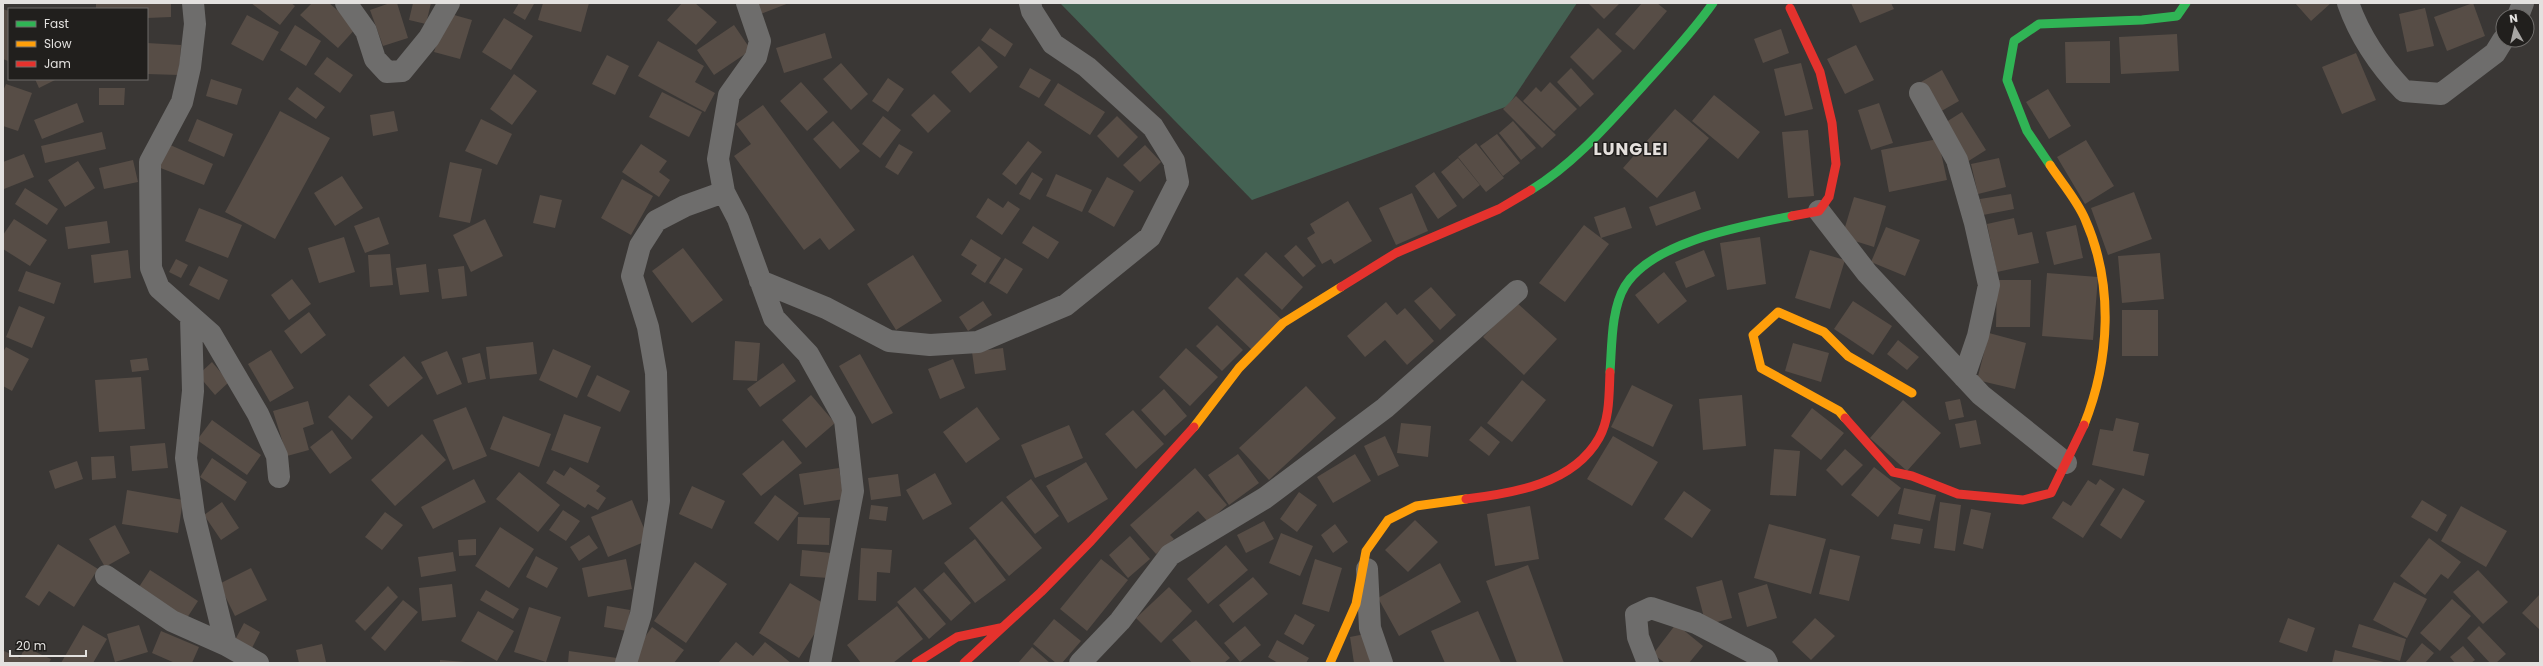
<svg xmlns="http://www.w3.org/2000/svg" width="2543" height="666" viewBox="0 0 2543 666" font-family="Poppins,sans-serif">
	<rect width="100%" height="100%" fill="#3a3735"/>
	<path fill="#446253" d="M1060 3H1577L1508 106 1252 200Z"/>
	<path fill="#574d46" d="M96 3H171V17L147 18V9H96Z
		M251 3H291L295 6 280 25Z
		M312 3H329L357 27 338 48 300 15Z
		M390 3H397L408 38 383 46 370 10Z
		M413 3H431L426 24 409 20Z
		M519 3 534 4 525 20 513 13Z
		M543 3H589L581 32 538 20Z
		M682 3H695L717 22 696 45 667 20Z
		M753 3H789L758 15Z
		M1588 3H1620L1604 19Z
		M1642 3H1657L1667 11 1634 50 1615 34Z
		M1851 3H1891L1894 9 1860 23Z
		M2295 3H2331L2311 21Z
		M2473 3 2485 36 2447 51 2434 17Z
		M2425 8 2434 46 2407 52 2399 14Z
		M3 9 9 11 8 61 3 59Z
		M447 13 472 20 460 59 434 52Z
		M247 15 279 32 263 61 231 44Z
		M504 18 533 36 511 70 482 52Z
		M295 25 321 41 306 66 280 50Z
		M734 25 751 50 714 75 697 50Z
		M990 28 1013 44 1005 57 981 40Z
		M1598 28 1622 51 1593 80 1570 57Z
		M1781 29 1789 53 1763 63 1754 39Z
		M825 33 832 58 784 73 776 48Z
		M2177 34 2179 71 2121 74 2119 37Z
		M658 41 704 66 695 82 715 93 705 112 638 76Z
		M2110 41V83H2066L2065 42Z
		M147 43 181 45 179 75 147 74Z
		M1856 45 1874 80 1845 94 1827 59Z
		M979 46 998 67 970 93 951 72Z
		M2356 53 2376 100 2342 114 2322 67Z
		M607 55 629 66 615 95 592 84Z
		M327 57 353 75 340 93 314 74Z
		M841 63 868 94 851 110 823 79Z
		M1801 63 1813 109 1785 116 1774 69Z
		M1030 68 1051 80 1039 98 1019 87Z
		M1571 68 1594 94 1580 107 1557 82Z
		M1942 70 1959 101 1938 113 1921 82Z
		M514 74 537 91 512 125 490 109Z
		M888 78 904 89 888 112 872 101Z
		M35 79H57L39 88Z
		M211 79 242 89 237 105 206 96Z
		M801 82 828 112 807 131 780 101Z
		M1550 82 1577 109 1554 131 1523 101 1536 87 1541 92Z
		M1058 83 1105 112 1090 135 1044 105Z
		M6 84 32 93 18 131 3 126V91Z
		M297 87 325 107 316 119 288 99Z
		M99 88H125L124 105H99Z
		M2048 89 2071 126 2049 139 2026 102Z
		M662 92 702 112 689 137 649 117Z
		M934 94 951 111 928 133 911 115Z
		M1714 95 1760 132 1738 159 1692 121Z
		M1516 96 1556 135 1542 148 1503 109Z
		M77 103 84 122 42 139 34 120Z
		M1879 103 1893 143 1871 150 1858 110Z
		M763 105 855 230 829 250 820 238 804 250 734 156 751 144 736 124Z
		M1675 109 1709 138 1657 198 1623 168Z
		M280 111 330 138 275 239 225 212Z
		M394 111 398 131 373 136 370 115Z
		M1962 112 1986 150 1967 162 1943 124Z
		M883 116 901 130 880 158 862 144Z
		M1117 116 1138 137 1118 158 1097 136Z
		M197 119 233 134 224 157 188 141Z
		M481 119 512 134 497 165 465 151Z
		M833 121 860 151 840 169 813 139Z
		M1513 121 1536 148 1521 160 1499 133Z
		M1808 130 1814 196 1788 198 1782 132Z
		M102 132 106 149 45 163 41 146Z
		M1497 134 1520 163 1503 176 1480 146Z
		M1938 139 1947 180 1889 192 1881 150Z
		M2086 140 2114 186 2085 204 2057 157Z
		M1028 141 1042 152 1016 185 1002 174Z
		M1476 143 1504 178 1486 192 1458 157Z
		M168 144 213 164 204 185 158 167Z
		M641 144 667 161 659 172 670 180 659 197 622 172Z
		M899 144 913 152 898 175 885 167Z
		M1145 145 1161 162 1140 182 1123 165Z
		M24 154 34 177 4 189 3 162Z
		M1458 158 1480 185 1463 199 1441 172Z
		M1999 158 2006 187 1978 194 1971 164Z
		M133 160 138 182 104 189 99 168Z
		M78 161 95 188 65 207 48 180Z
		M450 162 482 169 470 223 439 217Z
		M1032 172 1043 179 1030 200 1019 194Z
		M1434 172 1457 206 1438 219 1415 186Z
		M1056 174 1092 190 1082 212 1046 196Z
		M342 176 363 208 335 226 314 193Z
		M1107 177 1134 191 1114 227 1088 212Z
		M622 179 653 196 631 235 601 218Z
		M25 188 58 209 47 225 15 204Z
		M1695 191 1701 209 1656 226 1649 207Z
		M2134 192 2152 239 2108 255 2091 208Z
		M1412 193 1428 231 1396 245 1379 208Z
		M2011 194 2014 209 1983 215 1980 199Z
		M540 195 562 200 555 228 533 223Z
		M1854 197 1886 206 1874 247 1842 237Z
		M988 198 1003 208 1008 201 1020 209 1002 235 976 217Z
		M1348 201 1372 241 1334 264 1331 259 1322 264 1307 238 1315 233 1310 224Z
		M1625 207 1632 228 1601 238 1594 217Z
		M199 208 242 225 228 258 185 241Z
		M379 217 389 244 365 253 354 226Z
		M2014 218 2018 235 2032 232 2039 263 1997 272 1987 224Z
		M14 219 47 240 30 266 3 249V235Z
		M485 219 503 256 471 272 453 235Z
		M107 221 110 243 68 249 65 227Z
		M1584 225 1609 244 1565 302 1539 283Z
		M2076 225 2083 258 2054 265 2046 232Z
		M1033 226 1059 242 1048 259 1022 243Z
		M1886 227 1920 240 1905 276 1871 262Z
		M344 237 355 272 319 283 308 248Z
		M1760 237 1766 284 1727 290 1720 243Z
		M971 239 1001 258 985 283 971 274 977 265 961 255Z
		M1296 245 1316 266 1303 277 1284 256Z
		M683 248 723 300 692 323 652 271Z
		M128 250 131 278 94 283 91 255Z
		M1704 250 1715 276 1686 288 1675 262Z
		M1810 250 1845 260 1830 309 1795 298Z
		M1266 252 1303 287 1282 310 1244 275Z
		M2160 253 2164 299 2122 303 2118 256Z
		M390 254 393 285 370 287 368 255Z
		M913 255 942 301 896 330 867 284Z
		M1005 258 1023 269 1007 294 989 283Z
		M176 259 188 265 181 278 169 272Z
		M426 264 429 292 400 295 396 268Z
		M199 266 228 280 219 300 189 285Z
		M464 266 467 296 442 299 438 269Z
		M26 271 61 283 54 304 18 291Z
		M1664 272 1687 301 1658 324 1635 295Z
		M2047 273 2098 277 2093 340 2042 336Z
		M1237 277 1282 320 1253 351 1208 308Z
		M292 279 311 304 289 320 271 295Z
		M1997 280H2031L2030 327H1996Z
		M1431 287 1456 315 1440 330 1414 301Z
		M983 301 992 315 968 331 959 317Z
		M1853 301 1892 326 1873 355 1834 329Z
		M1386 302 1397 315 1405 308 1434 341 1407 365 1385 340 1365 357 1347 336Z
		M1516 302 1557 339 1524 375 1483 337Z
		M19 306 45 317 32 348 6 337Z
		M2122 310H2158V356H2122Z
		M309 312 326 335 301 354 284 331Z
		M1217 325 1243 350 1222 371 1196 346Z
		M1989 333 2026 343 2015 389 1977 380Z
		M1898 340 1919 357 1907 370 1887 354Z
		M735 341 760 343 757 381 733 380Z
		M533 342 537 374 490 379 486 347Z
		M1793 343 1829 353 1821 382 1785 371Z
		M6 347 29 359 12 391 3 386V352Z
		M1003 348 1006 370 975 374 972 352Z
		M1186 348 1218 377 1190 406 1159 377Z
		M553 349 591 366 577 398 539 380Z
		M271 350 294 388 270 402 248 364Z
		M447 351 462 384 437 395 421 362Z
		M480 353 486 379 468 383 462 358Z
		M860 354 893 413 872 424 839 366Z
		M404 356 423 378 388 407 369 385Z
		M147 358 149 370 132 372 130 360Z
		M953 359 965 388 940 399 928 369Z
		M212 362 229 382 215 395 198 375Z
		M783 363 796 381 760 407 747 389Z
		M597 375 630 391 620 412 587 396Z
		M141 377 145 429 99 432 95 380Z
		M1522 380 1546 400 1512 442 1487 423Z
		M1632 385 1673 405 1653 447 1611 427Z
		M1306 386 1336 418 1269 480 1239 448Z
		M1164 389 1187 416 1165 436 1141 410Z
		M349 395 373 417 352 440 328 417Z
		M811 395 835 423 806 448 782 420Z
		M1742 395 1746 446 1703 450 1699 399Z
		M1960 399 1964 417 1949 420 1945 402Z
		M1903 400 1941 433 1907 471 1870 438Z
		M308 401 314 424 303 428 309 450 287 456 273 411Z
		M466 407 487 456 453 470 433 420Z
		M977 407 1000 439 966 463 943 432Z
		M1812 408 1844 433 1821 460 1791 436Z
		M1133 410 1164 444 1136 469 1105 434Z
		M564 414 601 427 588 463 551 450Z
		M503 416 551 434 539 467 490 449Z
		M2116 418 2139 423 2133 451 2149 454 2144 476 2092 465 2100 429 2113 431Z
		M212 420 261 455 247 475 197 440Z
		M1976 420 1981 444 1960 448 1955 424Z
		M1401 423 1431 426 1428 457 1397 453Z
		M1069 425 1083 458 1035 478 1021 445Z
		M1481 426 1500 442 1489 456 1469 440Z
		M332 430 352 458 330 474 310 447Z
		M422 434 446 460 395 506 371 480Z
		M1385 436 1399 466 1378 476 1364 446Z
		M1613 436 1658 462 1632 506 1587 479Z
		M783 440 802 463 761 496 742 474Z
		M165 443 168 468 132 471 130 446Z
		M1774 449 1800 451 1796 496 1770 495Z
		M1845 449 1863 465 1842 486 1826 470Z
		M1238 454 1259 483 1229 505 1208 475Z
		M1355 454 1371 481 1333 503 1317 477Z
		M114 456 116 478 92 480 91 457Z
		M212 458 247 482 235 501 200 477Z
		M77 461 83 479 55 489 49 471Z
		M1086 462 1108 499 1068 523 1046 486Z
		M570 467 600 486 596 491 606 498 598 510 588 504 585 508 546 483 554 470 564 476Z
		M1874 467 1901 488 1878 517 1851 495Z
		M839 468 844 499 804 505 799 474Z
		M1195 468 1227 505 1208 522 1198 511 1170 535 1174 539 1156 554 1130 525Z
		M519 472 560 505 538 532 496 499Z
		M935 473 952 504 923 520 906 490Z
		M898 474 901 496 871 500 868 478Z
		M474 479 486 502 433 529 421 507Z
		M1031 479 1059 516 1035 534 1006 497Z
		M2100 479 2115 489 2083 538 2052 518 2063 501 2071 506 2088 480 2096 485Z
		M692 486 725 501 712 529 679 514Z
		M1904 488 1936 495 1930 521 1898 514Z
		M2123 488 2145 501 2121 539 2100 525Z
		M127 490 183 500 178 533 122 524Z
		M1684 491 1711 510 1692 538 1664 519Z
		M1299 492 1317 505 1297 532 1280 519Z
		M775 495 799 513 778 541 754 523Z
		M632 500 649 540 608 557 591 517Z
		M2422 500 2447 515 2437 532 2411 517Z
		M1002 501 1042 548 1009 576 969 528Z
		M222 502 239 528 221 540 204 515Z
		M1940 502 1961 505 1955 551 1934 548Z
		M871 505 888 507 886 521 869 519Z
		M1530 506 1539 559 1495 566 1487 514Z
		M2461 506 2507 531 2486 567 2441 541Z
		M1971 509 1991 513 1983 549 1963 544Z
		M563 510 580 521 566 541 549 530Z
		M385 512 403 525 382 550 365 537Z
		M798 517 830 518 829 545 797 544Z
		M1415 520 1438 542 1408 572 1385 550Z
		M1264 521 1274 539 1246 553 1237 535Z
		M1335 524 1348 542 1333 553 1321 535Z
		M1769 524 1826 539 1811 594 1754 578Z
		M1894 524 1923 529 1920 544 1891 539Z
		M115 525 130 553 105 567 89 539Z
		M500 527 534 549 509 588 475 566Z
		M1281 533 1313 546 1300 576 1269 563Z
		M589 535 598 548 579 561 570 547Z
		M1130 536 1150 559 1128 578 1109 555Z
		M2429 538 2461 562 2448 579 2441 574 2425 595 2400 576Z
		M476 539V555L459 556 458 540Z
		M975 539 1006 580 975 603 944 563Z
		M58 544 98 569 74 607 49 591 39 606 25 597Z
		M1226 545 1248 570 1208 604 1187 579Z
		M861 548 892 550 890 573 877 572 876 601 858 600Z
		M1830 549 1860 556 1849 601 1819 594Z
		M802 550 831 553 829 578 800 576Z
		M453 552 456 571 421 577 418 557Z
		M536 556 558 568 547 588 526 577Z
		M626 559 632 589 588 597 582 568Z
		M1101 559 1128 580 1087 631 1060 609Z
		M1315 559 1342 568 1329 612 1302 604Z
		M695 562 727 584 686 643 654 621Z
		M1440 563 1461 602 1399 636 1378 598Z
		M1528 565 1564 663H1517L1486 581Z
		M251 568 267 600 235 616 219 584Z
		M150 570 198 601 185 621 137 590Z
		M2478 570 2508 602 2483 624 2453 592Z
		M944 572 971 603 951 621 923 590Z
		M1253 577 1268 594 1233 623 1219 605Z
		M1722 580 1732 618 1706 625 1696 587Z
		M2394 582 2427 599 2407 638 2373 620Z
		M790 583 831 608 799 658 759 633Z
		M452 584 456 617 422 621 419 588Z
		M1767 584 1777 618 1747 627 1738 593Z
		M388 586 398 597 365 631 355 621Z
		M915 587 946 624 929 639 897 602Z
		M1169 587 1192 611 1161 643 1136 618Z
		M486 590 519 609 513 619 480 600Z
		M2540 594V630L2522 613Z
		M2452 599 2471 616 2440 651 2420 633Z
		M403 600 418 612 385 651 371 638Z
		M607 606 630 610 627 631 604 627Z
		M897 606 923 639 893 663H861L847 645Z
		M529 607 561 617 546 662 514 652Z
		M478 611 514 631 497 661 461 641Z
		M1478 611 1501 663H1445L1431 631Z
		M1295 614 1315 625 1303 645 1284 634Z
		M1815 618 1835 636 1811 660 1792 642Z
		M2288 618 2315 628 2307 652 2279 642Z
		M1054 619 1081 641 1062 663H1056L1033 644Z
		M1196 620 1230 658 1224 663H1192L1172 640Z
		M244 623 260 632 252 648 235 640Z
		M1676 624 1703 646 1689 663H1665L1653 654Z
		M2359 624 2406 639 2400 661 2352 647Z
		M83 625 107 639 93 663H61Z
		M139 625 148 652 115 662 107 634Z
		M1245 626 1261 645 1240 662 1224 643Z
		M2479 626 2506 654 2496 663H2490L2467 638Z
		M652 627 684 650 674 663H637L630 658Z
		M161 631 199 647 192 663H175L152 653Z
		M1365 634 1370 662 1354 663 1350 637Z
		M1277 640 1309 658 1306 663H1278L1268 657Z
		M736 642 753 656 765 642 791 663H718Z
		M2422 643 2434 653 2425 663H2405Z
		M322 644 326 662 299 663 296 650Z
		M2463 646 2475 660 2471 663H2455L2450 657Z
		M25 647 51 659 49 663H3L4 651 20 658Z
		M1032 647 1050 663H1018Z
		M2335 650 2384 662V663H2332Z
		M569 651 617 658V663H568Z
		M440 660 466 662V663H440Z"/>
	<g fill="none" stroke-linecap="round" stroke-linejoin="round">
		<path stroke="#6e6d6c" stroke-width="22" d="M193 3 195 24 190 67 182 102 150 162 151 268 159 288 211 334 258 414 277 456 279 477
			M346 3 366 31 375 59 387 72 402 71 429 38 449 3
			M747 3 760 41 756 57 729 95 718 159 724 192 738 219 774 318 808 354 845 420 853 491 820 663
			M2348 3C2360 37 2379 65 2404 91L2441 94 2495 53 2503 40
			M2518 16 2523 3
			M1920 93 1957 160 1975 223 1989 285 1978 336 1964 377
			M1819 211 1867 273 1981 395 2066 463
			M760 281 826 308 889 341 930 345 978 342 1066 305 1150 237 1178 182 1174 161 1153 127 1087 67 1053 44 1032 11 1030 3
			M191 317 193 391 186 458 194 515 226 645 258 663
			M1367 569 1370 628 1382 663
			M106 576 172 621 226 645
			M626 663 641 614 659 501 656 373 648 327 632 276 640 246 656 221 685 206 724 192
			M1080 663 1120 621 1170 555 1265 498 1385 408 1517 291
			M1648 663 1638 637 1636 615 1651 608 1696 623 1765 659 1767 663"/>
		<path stroke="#30b455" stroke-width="9" d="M2050 165 2027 131 2007 80 2014 41 2039 24 2142 20 2177 16 2186 3
			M1531 190C1574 164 1608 124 1642 87 1667 59 1692 33 1713 3
			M1610 372C1612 346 1611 309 1625 286 1653 241 1743 226 1792 216"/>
		<path stroke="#ff9f0a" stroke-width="9" d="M2050 165C2061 182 2077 200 2085 219 2114 284 2110 360 2084 425
			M1845 418 1839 411 1761 368 1753 335 1778 312 1824 332 1848 356 1912 393
			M1194 427 1239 368 1283 323 1341 287
			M1330 663 1356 604 1366 551 1388 520 1416 506 1466 499"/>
		<path stroke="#e5322d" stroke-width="9" d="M1790 8 1820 72 1832 123 1836 164 1829 197 1819 211 1792 216
			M1341 287 1396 253 1499 209 1531 190
			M1845 418 1893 472 1912 476 1958 494 2023 500 2051 493 2084 425
			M1466 499C1514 493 1573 484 1599 438 1610 419 1609 393 1610 372
			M916 663 957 637 1000 628
			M964 663 1041 592 1091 541 1194 427"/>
	</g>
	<g text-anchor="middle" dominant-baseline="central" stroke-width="3" stroke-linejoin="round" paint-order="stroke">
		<g font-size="17" font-weight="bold" letter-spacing="1" fill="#e5e0dd" stroke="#211f1d">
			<text x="1631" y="149">LUNGLEI</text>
		</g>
	</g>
	<rect width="2543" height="666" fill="none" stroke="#e3e1df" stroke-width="8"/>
	<rect x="8" y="8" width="140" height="72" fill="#211f1d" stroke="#6f6d6b"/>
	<rect x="16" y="21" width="20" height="6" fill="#30b455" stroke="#6f6d6b"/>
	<text x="44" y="28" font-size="12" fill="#e3e1df">Fast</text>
	<rect x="16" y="41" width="20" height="6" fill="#ff9f0a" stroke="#6f6d6b"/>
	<text x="44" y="48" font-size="12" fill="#e3e1df">Slow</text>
	<rect x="16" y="61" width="20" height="6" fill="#e5322d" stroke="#6f6d6b"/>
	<text x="44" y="68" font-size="12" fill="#e3e1df">Jam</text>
	<g transform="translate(2515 28) rotate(352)"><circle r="19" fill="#211f1d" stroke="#6f6d6b"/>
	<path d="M0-3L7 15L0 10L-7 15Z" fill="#a8a6a4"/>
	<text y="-6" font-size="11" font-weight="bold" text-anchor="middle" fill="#e3e1df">N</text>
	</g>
	<path d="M10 650v6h76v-6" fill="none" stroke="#e3e1df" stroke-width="2"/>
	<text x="16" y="650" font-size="12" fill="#e3e1df" stroke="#211f1d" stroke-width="3" paint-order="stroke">20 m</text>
</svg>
